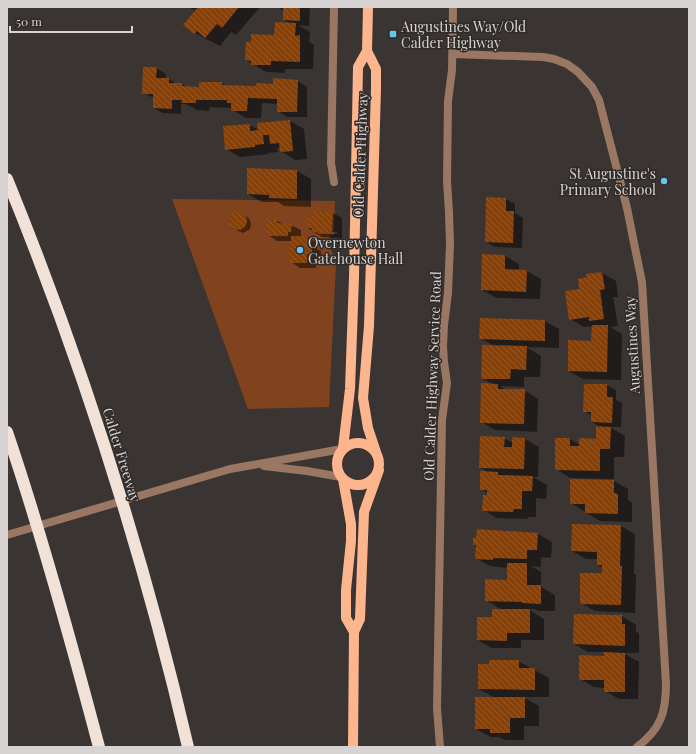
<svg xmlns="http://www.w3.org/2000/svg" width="696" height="754" viewBox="0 0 696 754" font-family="'Playfair Display',serif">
	<defs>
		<pattern id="building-back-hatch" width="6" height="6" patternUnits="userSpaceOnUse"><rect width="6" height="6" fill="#894006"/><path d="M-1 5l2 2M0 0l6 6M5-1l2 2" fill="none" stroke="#995b29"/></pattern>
	</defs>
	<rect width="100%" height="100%" fill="#3a3533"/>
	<path fill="#80431d" d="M172 199 335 201 334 235H330L329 244 336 264 329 407 248 409Z"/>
	<path fill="#0007" fill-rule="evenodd" d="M188 7H260L236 35 231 32 220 46 195 33 185 25 196 11Z
		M277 7H305L310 9 309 26 298 25 310 32 309 42 314 45 313 69H285V73L266 72 246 60 252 43 275 36 291 24 284 20V11Z
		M156 68 166 74 165 79H169L177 84H182L187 88H200V83H222L227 86 257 87 298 81 307 87V117H287L278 111V104L262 103 261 118H246L232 110V108L210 107 209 111 197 110 186 104H181V114L163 113 154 108V98L143 93Z
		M290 121 304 129 307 159 295 160 281 151V149L277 147 278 152 268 153 269 154 240 157 226 149 249 125 259 130Z
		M248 169 297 171 311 179V207L284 206 278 202H262L248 194Z
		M506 199 515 204V213L523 218 522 248 495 247 486 242Z
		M236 213H239L249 218 251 224 250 229 245 232 243 233 232 228 229 220 232 215Z
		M333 213 342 218V238L322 237 308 228ZM317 232H337V234H319Z
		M268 220 277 221 284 224 291 225 301 230V237H308L317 243V249L321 251V259H316V268H300L291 262V257L289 256 292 241H277L268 235Z
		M505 256 519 264V271H527L541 279 540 299 497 298 482 290Z
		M602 273 616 281 618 297H613L618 326 610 327 622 334 621 380 583 379 569 371 592 342 593 326 584 327 570 319 580 290Z
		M481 319 545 321 559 329V348L526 347 541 356 540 377H524V387L500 386 506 390H524L538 399 537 432 495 430 481 422 494 385 482 378 495 346 480 338Z
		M607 385 616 390V400L622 403 621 427H610L625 436 624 457H614V479L570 478 556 469 570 439 580 445 597 440 602 428 592 422V416L584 411Z
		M504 438 513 443 525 439 539 447 538 477H533L547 485 546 499 536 498V517H528L527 519 497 518 483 510 488 493 481 489 489 473 480 467Z
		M571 480 614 481 628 489V500L632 503V522L600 521 571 503Z
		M621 526 635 534 634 574 636 575 635 613 595 611 581 603 603 574V568L598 565V559H586L572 551Z
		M538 534 552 542 551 558 541 557V567L531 566 541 572V587L555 595V611H538L535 609H528L544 619V640H521V648H492L478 640 493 618 502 610 486 600 508 581V568L490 566 476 558 477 547 474 545Z
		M575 615 622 616 636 625V632L639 633V653H623L639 662 638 699H619L605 691V688L594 687 580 679 605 657V652H588L574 644Z
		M518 661 549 678V697H523L539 706V726H524V740H505L499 737H491L476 729 495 698 479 689Z"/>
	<path fill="url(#building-back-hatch)" d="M198 7H239L222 28 217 24 205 38 197 31 194 34 183 25Z
		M283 7H300V21L283 20Z
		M275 22 296 23 295 36 300 35V62L271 61V65H251V61L245 60 246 42H251V34L274 35Z
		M143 67H157L156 78H169V83H182V86L199 87V82H222V85L256 86V83L273 84V78L298 80 297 112H277V99L248 98 247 111H231V103H227V100H196V103H181L182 100H172V109L153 108V94H142Z
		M290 120 293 151 280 152 279 143 270 144 269 135H263L264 144 255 145V147L225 150 223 126 250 124V131L258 130 257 123Z
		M247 168 297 170V199L269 198V195L247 194Z
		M486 197 506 198V211H514L513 243 485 242Z
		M312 211 333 212 332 233 312 232V228H307L308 216H312Z
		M229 221a9 9 0 1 1 18 0a9 9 0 1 1-18 0Z
		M267 219 277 220V223L292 224 291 232H288V236H267Z
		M291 236H308V245H312V254H307V263H290V256H288L289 242H291Z
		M482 254 505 255V269L527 270 526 292 481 290Z
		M602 272 605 289 600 290 604 319 589 321V317L569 320 565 291 579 289 578 279 587 277 586 274Z
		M480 318 545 320V341L479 339Z
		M592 325H608L607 372 568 371V340L591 341Z
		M482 345 527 346 526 370 511 369 510 379H481Z
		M481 383 498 384V389H525L524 424 480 423Z
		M584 384H607V397H613L612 423 591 422V412H583Z
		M596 426 611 427 610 449H600V471L555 470V438H570V446H579V438L596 439Z
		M480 436 505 437 504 447H512V437L525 438 524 469 479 468Z
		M480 471 498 472V475L533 476 532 491H522V509H514L513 512 482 511 483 495H487V490H480Z
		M570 479 614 480V493L618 494V514L585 513V504H570Z
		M572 524 621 525 620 566H622L621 605 580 604V573H602V565H597V552L571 551Z
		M477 529 538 533 537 550H527V559L493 558V560L475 559 476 545H473V537L476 538Z
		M507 563H527V585H541V604L522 603 523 602 485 601V579L507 580Z
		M492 609H530V633H507V641L477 640V617H492Z
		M574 614 622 615V624H625V646L573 644Z
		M604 652 625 653V692H604V680H579V655L604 656Z
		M489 660H519V668H535V690L478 689V664H489Z
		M475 697H525V718H510V733H490V729H475Z"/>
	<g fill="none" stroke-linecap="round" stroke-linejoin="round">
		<path stroke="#9a7763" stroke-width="8" d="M453 54 543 57 554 59 567 64 578 72 592 87 599 100 627 208 635 248 642 282 666 684C666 712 661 729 637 747
			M334 182 331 163 334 7
			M264 466 307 471 341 477
			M7 535 230 469 342 449
			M440 747 437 708 442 420 447 383 444 362 443 347 444 325 448 293 450 244 449 212 447 181 448 101 452 70 453 7"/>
		<path stroke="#fdb58d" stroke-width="10" d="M367 51 376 69V89L369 326 363 398 368 428 376 452
			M337 464a21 21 0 1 1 42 0a21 21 0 1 1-42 0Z
			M343 448 350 389 354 277 358 67 367 51 368 7
			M343 479 351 524V541L346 590V618L354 632
			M353 747 354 632 360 619 364 512 379 470"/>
		<path stroke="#f2e1d7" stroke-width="12" d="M7 179C82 363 143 553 188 747
			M7 432C42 535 71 641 99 747"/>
	</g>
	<g fill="#66c4ef" stroke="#302b29" stroke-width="1.5">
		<rect x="389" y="30" width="8" height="8" rx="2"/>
		<circle cx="664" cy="181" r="4"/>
		<circle cx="300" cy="250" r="4"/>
	</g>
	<g text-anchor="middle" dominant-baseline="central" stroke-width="3" stroke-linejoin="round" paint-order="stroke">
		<g font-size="14" fill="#d6d3d2" stroke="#302b29" text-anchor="start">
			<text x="401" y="26">Augustines Way/Old<tspan x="401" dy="16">Calder Highway</tspan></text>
			<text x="656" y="173" text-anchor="end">St Augustine's<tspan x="656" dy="16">Primary School</tspan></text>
			<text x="308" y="242">Overnewton<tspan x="308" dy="16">Gatehouse Hall</tspan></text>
		</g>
		<g font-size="14" fill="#d6d3d2" stroke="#302b29">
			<text transform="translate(360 155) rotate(-88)">Old Calder Highway</text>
			<text transform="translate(632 345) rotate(-93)">Augustines Way</text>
			<text transform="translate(432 376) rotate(-88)">Old Calder Highway Service Road</text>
			<text transform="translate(122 455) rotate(73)">Calder Freeway</text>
		</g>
	</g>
	<rect width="696" height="754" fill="none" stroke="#d6d3d2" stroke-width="16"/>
	<path d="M10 26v6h122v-6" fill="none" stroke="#d6d3d2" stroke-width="2"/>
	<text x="16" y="26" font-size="12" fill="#d6d3d2" stroke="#302b29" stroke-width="3" paint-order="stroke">50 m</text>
</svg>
